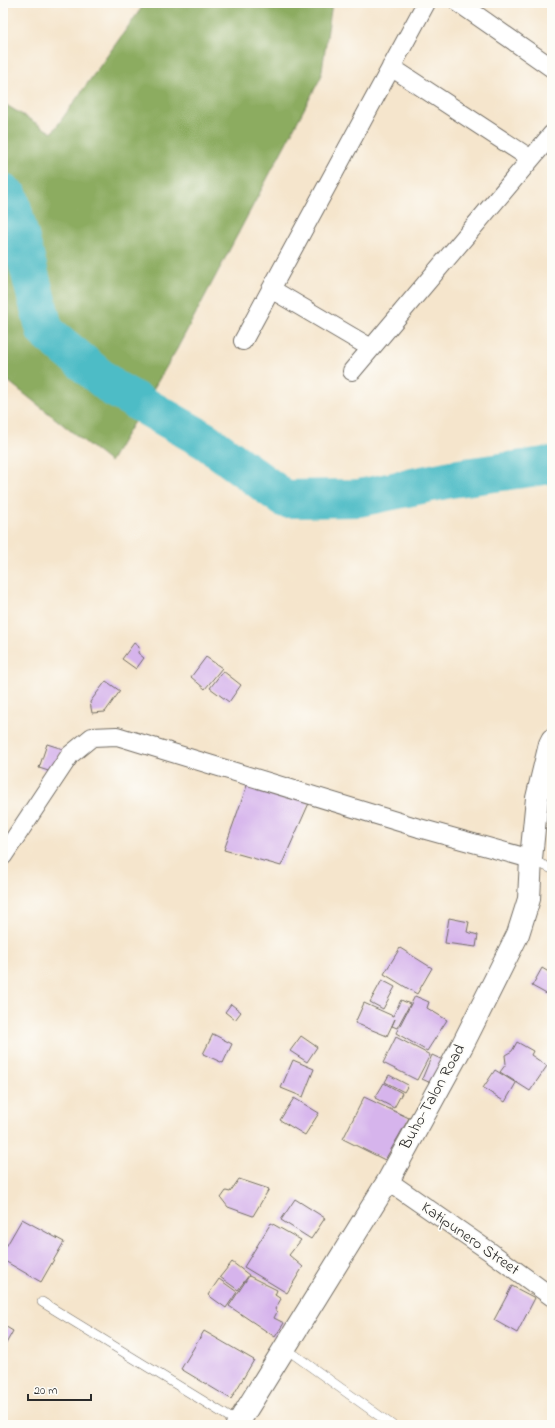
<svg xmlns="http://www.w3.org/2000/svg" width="555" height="1428" viewBox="0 0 555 1428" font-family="'Indie Flower',sans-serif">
	<rect width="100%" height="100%" fill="#fdfcf7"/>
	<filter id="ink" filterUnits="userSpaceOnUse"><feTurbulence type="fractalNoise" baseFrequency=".025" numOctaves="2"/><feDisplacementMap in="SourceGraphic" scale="8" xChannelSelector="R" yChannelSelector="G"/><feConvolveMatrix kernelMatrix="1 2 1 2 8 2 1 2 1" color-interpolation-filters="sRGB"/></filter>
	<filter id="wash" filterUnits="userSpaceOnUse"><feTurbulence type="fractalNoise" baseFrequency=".012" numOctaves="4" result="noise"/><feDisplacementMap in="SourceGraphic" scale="16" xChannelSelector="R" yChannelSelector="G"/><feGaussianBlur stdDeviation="0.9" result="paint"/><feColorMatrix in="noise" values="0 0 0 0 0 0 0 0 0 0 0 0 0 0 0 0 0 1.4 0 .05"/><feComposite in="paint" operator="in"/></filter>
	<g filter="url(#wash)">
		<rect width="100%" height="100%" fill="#f5e5cc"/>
		<path fill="#8cac60" stroke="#5c6c46" d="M145 3H332L321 77 177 349 110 462 3 377V103L52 133Z"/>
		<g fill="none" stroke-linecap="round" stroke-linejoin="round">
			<path stroke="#4ebcc6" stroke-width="38" d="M3 192 10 198 45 331 113 388 206 441 285 499 359 498 451 479 552 465"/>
		</g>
		<g id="blocks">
			<path fill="#d6b4ec" d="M134 643 139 647 138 653 144 658 136 669 122 659Z
				M206 657 222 668 205 689 191 677Z
				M223 671 241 685 229 702 210 688Z
				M106 681 120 691 105 712 92 713 90 702Z
				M47 744 63 749 55 773 39 768Z
				M249 780 310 801 281 866 224 850Z
				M449 918 469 922 467 932 478 935 476 947 445 943Z
				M400 948 432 968 417 994 384 974Z
				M542 968 552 974V997L532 986Z
				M382 980 395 987 383 1009 370 1002Z
				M415 996 429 1002 427 1008 447 1020 427 1051 396 1033Z
				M401 1000 410 1004 397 1028 392 1026 395 1019 387 1036 355 1023 364 1003 393 1016Z
				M231 1004 241 1012 235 1020 225 1012Z
				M213 1034 232 1044 223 1063 203 1054Z
				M301 1036 317 1047 307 1062 290 1051Z
				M396 1037 430 1055 417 1080 383 1063Z
				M517 1042 533 1051 531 1055 547 1066 530 1091 500 1072 506 1064 505 1055 512 1051Z
				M432 1055 443 1060 433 1084 422 1079Z
				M293 1060 314 1069 303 1097 281 1088Z
				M495 1070 516 1083 505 1102 483 1088Z
				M389 1075 408 1085 404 1092 385 1082Z
				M384 1083 402 1093 394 1108 375 1098Z
				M364 1097 409 1118 385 1160 343 1139Z
				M294 1098 319 1113 305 1135 280 1120Z
				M239 1179 269 1189 253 1216 228 1207 221 1198 226 1191 230 1192Z
				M295 1199 325 1218 311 1239 281 1220Z
				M22 1219 64 1242 41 1282 3 1260V1252Z
				M271 1223 301 1240 289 1255 303 1267 287 1293 244 1267Z
				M232 1262 249 1275 238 1290 220 1277Z
				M249 1276 277 1290 275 1295 281 1299 275 1309 277 1312 274 1318 284 1323 275 1337 229 1306Z
				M219 1279 237 1292 226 1308 208 1295Z
				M512 1286 535 1298 517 1333 494 1320Z
				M3 1325 13 1331 3 1349Z
				M204 1331 254 1360 231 1399 181 1369Z"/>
		</g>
	</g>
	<g filter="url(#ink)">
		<use href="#blocks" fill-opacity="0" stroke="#726c63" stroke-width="1"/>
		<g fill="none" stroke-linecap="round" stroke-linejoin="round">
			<g stroke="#726c63" stroke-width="10">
				<path id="service" d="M532 860 552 869
					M42 1302 239 1423
					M285 1348 392 1425"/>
			</g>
			<g stroke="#726c63" stroke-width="20">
				<path id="minor" d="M459 3 552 68
					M391 67 531 159
					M271 289 371 348
					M243 341 426 3
					M352 371 552 134
					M3 856 70 755 92 737 117 736 419 828 531 859
					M388 1181 492 1253 552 1297"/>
			</g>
			<g stroke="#726c63" stroke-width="24">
				<path id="tertiary" d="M237 1425 388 1181 463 1044 518 934 529 899 531 859 537 798 550 744 552 740"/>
			</g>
			<use href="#service" stroke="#fff" stroke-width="9"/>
			<use href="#minor" stroke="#fff" stroke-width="18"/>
			<use href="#tertiary" stroke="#fff" stroke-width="22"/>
		</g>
	</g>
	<g text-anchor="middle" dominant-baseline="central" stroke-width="3.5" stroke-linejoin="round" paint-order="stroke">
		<g font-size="16" fill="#2b2b2b" stroke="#fdfcf7">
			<text transform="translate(433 1097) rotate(-61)">Buho-Talon Road</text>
			<text transform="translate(470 1239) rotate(35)">Katipunero Street</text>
		</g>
	</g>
	<rect width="555" height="1428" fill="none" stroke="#fdfcf7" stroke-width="16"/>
	<path d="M28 1394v6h63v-6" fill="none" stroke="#2b2b2b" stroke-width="2"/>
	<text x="34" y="1394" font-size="12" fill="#2b2b2b" stroke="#fdfcf7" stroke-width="3" paint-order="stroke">20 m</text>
</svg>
